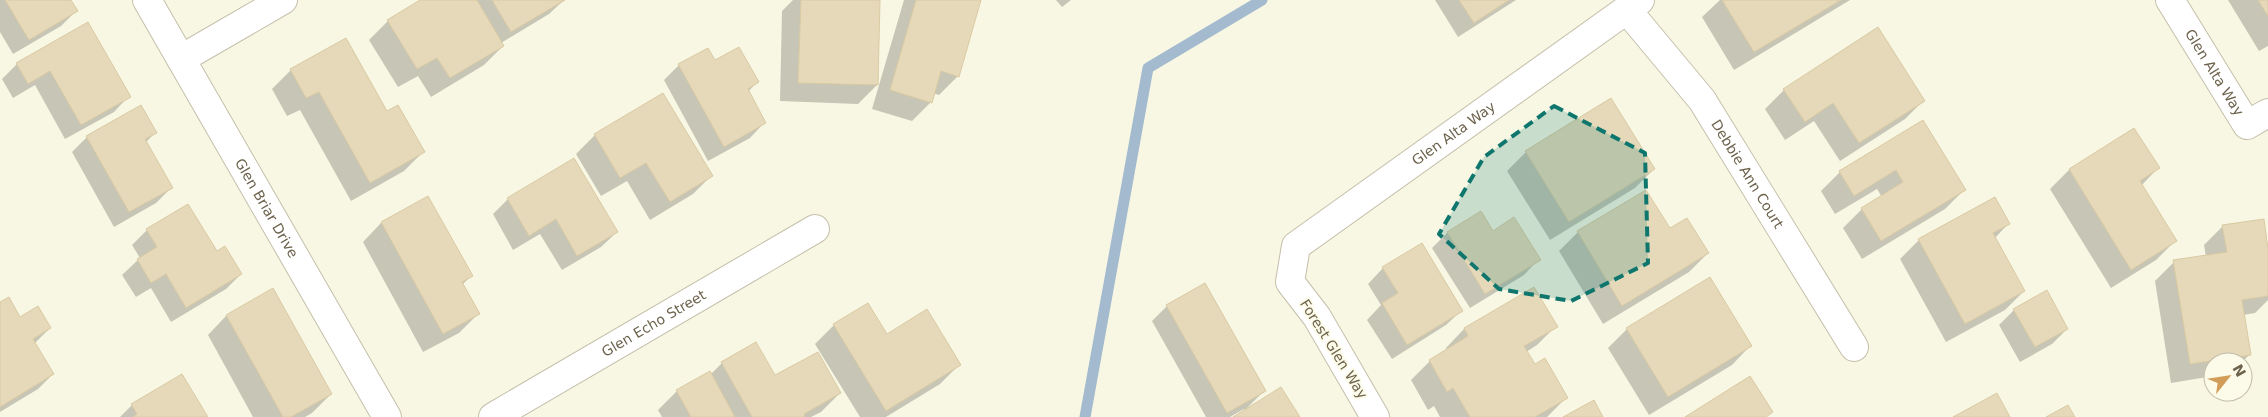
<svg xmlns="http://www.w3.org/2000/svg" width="2268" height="417" viewBox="0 0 2268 417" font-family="'DejaVu Sans',sans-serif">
	<rect width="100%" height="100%" fill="#f8f7e4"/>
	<path fill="#0003" d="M0 0H70L76 11 61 26 13 54 0 32Z
		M423 0H564L549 14 501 43 503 46 484 65 431 97 418 76 398 87 369 40 388 21Z
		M793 0H879L877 85 858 104 780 101 782 11Z
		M904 0H980L958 76 939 95 933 93 931 102 912 121 872 109Z
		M1056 0H1071L1062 7Z
		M1435 0H1516L1458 37Z
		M1720 0H1850L1734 70 1702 17Z
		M2228 0H2268V46L2259 51Z
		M88 24 129 96 114 112 65 139 35 85 13 98 2 79 17 64Z
		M1878 29 1924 100 1905 119 1840 161 1814 121 1785 140 1765 109 1784 90Z
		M714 62 757 82 748 92 765 122 750 138 708 161 664 80 679 65Z
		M291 70 386 113 423 152 404 171 351 201 300 110 287 116 272 89Z
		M1923 122 1964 190 1945 209 1862 259 1843 228 1862 209 1882 197 1877 189 1835 214 1821 191 1840 172Z
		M2134 130 2158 168 2141 186 2175 241 2156 260 2111 288 2050 189 2069 170Z
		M155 133 146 142 171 188 156 203 114 227 72 152 87 137Z
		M595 135 712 175 693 194 650 220 627 181 601 196 576 154Z
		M1526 152 1654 169 1635 188 1550 240 1507 171Z
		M427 198 471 276 462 285 478 314 459 333 423 352 363 242 381 223Z
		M508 199 617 232 601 247 562 270 540 234 513 250 493 214Z
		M1480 213 1492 232 1539 259 1524 275 1470 308 1432 248 1447 233Z
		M2008 224 1995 238 2024 291 2005 310 1946 342 1900 259 1919 240Z
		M2223 226 2266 245 2268 243V300L2255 313 2243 315 2249 355 2242 362H2213V376L2171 383 2155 281 2174 262 2206 257 2204 245Z
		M1669 229 1708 253 1689 272 1603 324 1559 251 1578 232Z
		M147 230 217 253 241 274 226 289 171 322 151 288 136 297 122 275 140 258 132 245Z
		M1422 244 1462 310 1446 325 1392 359 1367 320 1381 305 1368 284 1383 268Z
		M1534 289 1556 326 1537 345 1526 352 1535 366 1566 398 1547 417H1440L1434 406 1428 410 1411 380 1430 361 1447 350 1446 348 1464 329Z
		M273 290 331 394 312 413 305 417H253L208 335 226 316Z
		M0 303 20 319 50 328 34 344 53 374 38 389 0 412Z
		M1167 306 1264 391 1247 408 1298 417H1235L1245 411 1244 409 1230 417H1206L1152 321Z
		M2014 310 2067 329 2052 344 2020 362 1999 325Z
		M834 325 886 335 959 365 940 384 886 417H860L815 344Z
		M1627 329 1750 346 1732 365 1649 415 1608 348Z
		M722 363 775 377 840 393 821 412 811 417H662L658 410 677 391 710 375Z
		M132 405 207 417H120Z"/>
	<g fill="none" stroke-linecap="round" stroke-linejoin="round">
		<path stroke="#a3bacf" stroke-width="11" d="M1085 417 1148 68 1262 0"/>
	</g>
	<path fill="#e5d9ba" stroke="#dacaa2" d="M5 0H71L78 11 29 40Z
		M420 0H477L504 46 450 78 437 58 417 69 387 20Z
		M492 0H565L511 32Z
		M801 0H880L878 85 798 83Z
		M916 0H981L959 77 941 71 932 103 890 90Z
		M1459 0H1509L1474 23Z
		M1722 0H1841L1754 52Z
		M2258 0H2268V16Z
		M88 22 131 97 81 125 50 71 28 84 16 63Z
		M1878 27 1925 101 1859 143 1833 103 1805 122 1783 89Z
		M346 38 387 111 398 105 425 152 370 183 319 92 306 98 290 69Z
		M739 47 759 82 748 89 766 123 724 147 678 64 708 48 715 60Z
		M663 93 713 176 670 202 646 163 620 178 594 134Z
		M1611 98 1655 169 1569 222 1525 151Z
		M141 105 157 133 145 139 173 188 129 212 86 136Z
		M1923 120 1966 190 1881 241 1861 208 1903 182 1896 170 1854 196 1839 171Z
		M2134 128 2160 168 2140 181 2177 241 2131 270 2069 169Z
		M574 158 618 232 577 256 556 219 529 236 507 198Z
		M1646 190 1670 228 1687 218 1709 253 1622 306 1577 231Z
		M428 196 473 276 462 282 480 314 443 334 381 222Z
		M1995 197 2010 224 1993 233 2025 291 1965 324 1918 239Z
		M188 204 217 251 225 246 242 274 186 308 166 274 151 283 137 259 157 247 146 229Z
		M1481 211 1493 231 1514 217 1541 260 1485 294 1447 232Z
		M2264 219 2268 249V296L2242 300 2251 355 2190 364 2173 260 2227 252 2222 225Z
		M1422 243 1463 311 1407 345 1382 303 1398 293 1382 267Z
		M1710 277 1752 346 1668 397 1626 328Z
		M1205 283 1266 391 1227 413 1166 305Z
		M1534 287 1558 327 1524 346 1535 364 1545 358 1568 398 1535 417H1470L1453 388 1447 392 1429 360 1468 336 1464 328Z
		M273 288 332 394 291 417H283L226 315Z
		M2047 290 2068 329 2035 347 2013 309Z
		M9 297 20 317 38 306 51 328 33 339 54 374 0 407V302Z
		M868 303 887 334 927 309 961 365 886 411 833 324Z
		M756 342 775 375 818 352 841 393 804 414 805 417H752L721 362Z
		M710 371 735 417H691L676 390Z
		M182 374 208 417H133L137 414 131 404Z
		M1750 376 1773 412 1766 417H1685Z
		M1281 387 1300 417H1233Z
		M1997 393 2010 417H1953Z
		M1594 400 1603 417H1563Z
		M2068 405 2075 417H2046Z"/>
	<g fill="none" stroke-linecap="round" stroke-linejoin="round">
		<g stroke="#c5bfaa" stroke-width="30">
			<g id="minor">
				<path id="s1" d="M147 0 387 417"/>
				<path id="s2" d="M2170 0 2247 125 2268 113"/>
				<path id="s3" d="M1627 10 1702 100 1854 347"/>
				<path d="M181 59 283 0"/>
				<path id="s4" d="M493 417 815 229"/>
				<path id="s5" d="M1375 417 1317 317 1290 282 1296 246 1640 0"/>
			</g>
		</g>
		<use href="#minor" stroke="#fff" stroke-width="28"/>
	</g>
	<path fill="#0f766e" fill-opacity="0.2" stroke="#0f766e" stroke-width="4" stroke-dasharray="10 6" stroke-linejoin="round" d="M1554 106 1645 153 1648 263 1571 301 1499 289 1439 234 1484 157Z"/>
	<g text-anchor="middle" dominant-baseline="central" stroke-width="4" stroke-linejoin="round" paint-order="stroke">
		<g font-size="14" fill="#6d634d" stroke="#fcfbe9">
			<text stroke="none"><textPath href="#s2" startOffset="85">Glen Alta Way</textPath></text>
			<text stroke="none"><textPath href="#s5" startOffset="390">Glen Alta Way</textPath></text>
			<text stroke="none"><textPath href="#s3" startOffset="204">Debbie Ann Court</textPath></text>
			<text stroke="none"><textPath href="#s1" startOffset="240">Glen Briar Drive</textPath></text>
			<text stroke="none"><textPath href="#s4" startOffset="186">Glen Echo Street</textPath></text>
			<text transform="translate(1334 349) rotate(58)">Forest Glen Way</text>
		</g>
	</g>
	<g transform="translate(2228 377) rotate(60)"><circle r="24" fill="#fcfbe9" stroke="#c3beab"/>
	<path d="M0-4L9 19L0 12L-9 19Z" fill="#d29c59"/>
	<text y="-8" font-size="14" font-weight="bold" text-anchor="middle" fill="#6d634d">N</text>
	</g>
</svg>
